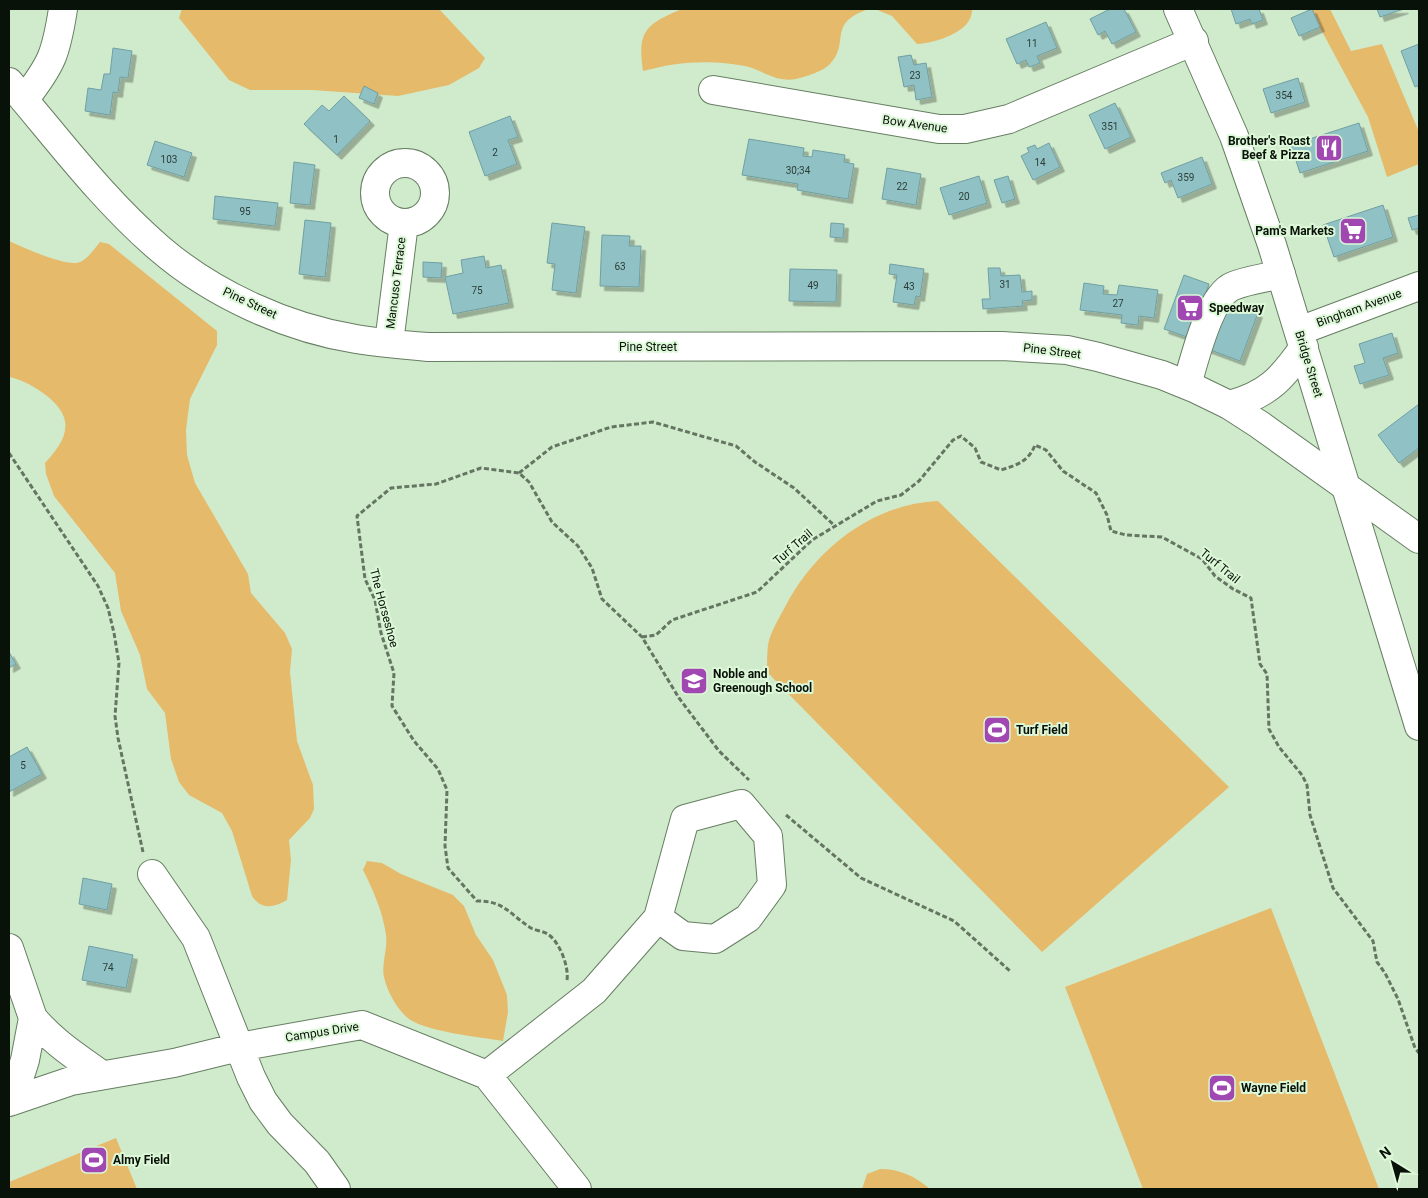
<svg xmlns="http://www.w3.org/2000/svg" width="1428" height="1198" viewBox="0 0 1428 1198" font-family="Roboto,sans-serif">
	<defs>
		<filter id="shadow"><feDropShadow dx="4.5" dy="4.5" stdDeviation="0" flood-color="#0004"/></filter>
	</defs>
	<rect width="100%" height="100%" fill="#d0ebcb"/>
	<path fill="#e6ba6b" d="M182 9H439L485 58 479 68 449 85 398 96 312 90H250L229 80 179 18Z
		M682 9H869C826 23 851 42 830 64 824 71 805 77 796 79 777 83 762 70 745 66 711 59 675 62 643 71 637 31 646 24 682 9Z
		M875 9H972C973 32 935 43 917 44L892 16Z
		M1310 9H1330L1351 51 1382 44 1419 132V164L1387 177 1368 117Z
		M9 241C24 248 60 264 76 263 86 262 94 249 100 242L109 244 217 331V345L190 399 186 430 187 455 195 483 248 574 251 593 285 633 292 649 290 672 297 741 313 785 314 809 310 818 289 840 291 860 287 900C274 908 261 910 252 896L232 831 222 813 189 795 179 782 171 759 165 713 147 689 140 655 121 611 115 573 54 496 46 474 45 463C55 452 68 437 65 421 62 401 27 380 9 377Z
		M938 501 1229 787 1042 952 767 672C767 663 767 654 768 645 770 633 779 618 785 607 815 549 872 504 938 501Z
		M367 861 382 863 401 874 453 895 464 906 476 935 493 960 507 995 508 1012 503 1041C480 1037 427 1032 409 1019 397 1010 387 991 384 977 381 964 388 949 386 935 383 912 373 890 363 870Z
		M1271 908 1379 1189H1143L1065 987Z
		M116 1138 137 1189H9V1182Z
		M880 1169C900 1169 915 1176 930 1189H862L867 1174Z"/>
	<path fill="#90c1c4" stroke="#709fa2" filter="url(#shadow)" d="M1110 9H1124L1136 32 1112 44 1105 31 1098 35 1090 19Z
		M1231 9H1259L1263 20 1252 24 1250 19 1236 24Z
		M1312 9 1320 27 1299 36 1291 18Z
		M1377 9H1404L1380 17Z
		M1046 22 1057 48 1037 56 1040 63 1029 67 1026 60 1017 64 1006 39Z
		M1419 44V85L1415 87 1401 51Z
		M113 48 132 51 128 78 120 77 118 93 113 92 110 115 85 111 88 88 101 90 104 74H110Z
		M911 55 914 65 926 63 932 97 916 100 914 85 904 87 898 57Z
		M1298 78 1305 102 1271 113 1263 89Z
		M364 86 378 93 374 104 359 98Z
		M344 96 370 121 337 155 304 124 322 105 329 111Z
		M1115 103 1131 137 1105 149 1089 115Z
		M510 116 518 137 508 140 517 164 485 176 469 132Z
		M1359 123 1368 151 1300 173 1291 145Z
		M749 139 804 148 803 156 812 157 813 150 845 155 844 162 854 164 848 199 797 190 798 184 742 175Z
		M155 141 192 153 184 177 147 165Z
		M1049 143 1060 167 1033 180 1021 156 1029 152 1027 148 1035 145 1037 149Z
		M1202 157 1212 184 1178 198 1171 180 1165 183 1161 173Z
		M294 162 315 165 310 205 290 203Z
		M887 168 921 174 916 205 882 199Z
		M979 176 987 203 949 215 940 188Z
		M1008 176 1015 199 1002 203 994 180Z
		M215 196 278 203 275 226 213 219Z
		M1383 205 1393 237 1334 257 1323 225Z
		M1419 215V228L1412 230 1408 218Z
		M305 220 331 223 325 277 299 274Z
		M552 223 585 227 576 293 552 290 555 264 547 263Z
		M831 223 844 224 843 238 830 237Z
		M602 235 630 236 629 246H641L639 287 600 286Z
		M484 256 486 268 501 265 509 303 453 314 445 277 463 273 461 260Z
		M423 262 442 263 441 278 423 277Z
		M890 264 924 269 920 297 916 296 914 305 893 302 897 275 889 274Z
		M988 268H1000L1001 276 1020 275 1022 292 1032 291V300L1022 301 1023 306 983 309 982 299H990Z
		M790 269 837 270 836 302 789 301Z
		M1184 275 1209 284 1190 338 1164 329Z
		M1084 283 1104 286 1103 294 1117 295 1119 285 1158 290 1154 318 1139 316 1138 325 1121 323 1122 315 1080 310Z
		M1223 300 1258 313 1240 361 1205 348Z
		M1392 333 1398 353 1383 358 1389 375 1360 384 1354 366 1365 363 1359 344Z
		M1419 404V448L1399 463 1378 435Z
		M9 652 16 664 9 668Z
		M27 747 42 774 9 792V757Z
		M83 878 112 884 107 910 79 904Z
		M89 946 133 955 126 988 82 980Z"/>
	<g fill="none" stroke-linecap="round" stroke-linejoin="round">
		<g stroke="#667e62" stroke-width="30">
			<path id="minor" d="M9 82C57 138 102 199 159 248 212 294 287 328 356 339 380 343 404 345 428 347L1002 346 1067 350 1098 357 1162 375 1194 388 1229 405 1260 425 1419 539
				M713 90 939 129H965L1009 119 1194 41
				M24 100C52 64 56 54 63 9
				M375 193a30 30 0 1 1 60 0a30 30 0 1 1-60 0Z
				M1299 331 1419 286
				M389 343 404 223
				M1187 385C1194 361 1209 296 1233 286 1248 280 1266 278 1281 274
				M152 874 196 938 251 1077 263 1101 280 1124 317 1162 336 1189
				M9 948 33 1018 25 1060 12 1101
				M33 1018C53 1042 77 1057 102 1075
				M487 1075 594 991 658 918 685 819 741 804 768 836 772 885 748 918 715 939 683 936 658 918
				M9 1102 71 1081 174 1063 239 1047 362 1025 487 1075 577 1189"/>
		</g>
		<g stroke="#667e62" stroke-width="30">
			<path id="major" d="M1178 9 1234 136 1272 245 1419 726
				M1229 405C1267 395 1282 379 1304 347"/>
		</g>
		<path stroke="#647561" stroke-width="3" stroke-dasharray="5 2.5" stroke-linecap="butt" d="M9 453 98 586 108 608 114 633 119 663 115 716 118 738 143 852
			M519 473 552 447 611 427 653 422 736 446 755 462 794 488 836 527
			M642 637 656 635 672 620 757 592 812 540 877 501 901 495 919 481 953 440 961 436 975 448 981 462 1001 470C1017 465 1029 461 1035 445L1046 450 1063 471 1096 493 1107 515 1111 531 1126 535 1162 537 1202 559 1215 576 1233 589 1251 598 1260 664 1267 674 1269 729 1279 747 1302 775 1307 785 1310 815 1333 888 1373 941 1377 962 1385 973 1398 999 1415 1048 1419 1053
			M786 815 861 878 954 921 1011 972
			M567 980C569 967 560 943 549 935 544 931 536 931 531 928 509 914 505 901 477 901L448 868 445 846 447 790 438 769 414 741 392 706 394 673 381 633 375 600 365 579 357 516 391 488 436 484 481 468 519 473 529 482 552 522 578 546 592 568 602 599 642 637 679 698 719 751 749 780"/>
		<use href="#minor" stroke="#fff" stroke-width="28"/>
		<use href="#major" stroke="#fff" stroke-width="28"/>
	</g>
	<defs>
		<g id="restaurant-square" transform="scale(1.4375)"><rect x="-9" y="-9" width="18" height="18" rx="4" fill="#a147b2" stroke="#ddf8d8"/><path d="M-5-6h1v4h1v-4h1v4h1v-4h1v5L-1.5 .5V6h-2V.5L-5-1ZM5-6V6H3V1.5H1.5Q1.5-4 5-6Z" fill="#fff"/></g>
		<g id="supermarket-square" transform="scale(1.4375)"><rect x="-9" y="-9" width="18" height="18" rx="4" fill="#a147b2" stroke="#ddf8d8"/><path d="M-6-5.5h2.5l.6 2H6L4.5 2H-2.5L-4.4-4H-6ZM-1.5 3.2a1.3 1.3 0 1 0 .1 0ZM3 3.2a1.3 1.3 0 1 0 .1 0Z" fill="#fff"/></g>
		<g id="school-square" transform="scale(1.4375)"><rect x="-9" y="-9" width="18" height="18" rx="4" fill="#a147b2" stroke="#ddf8d8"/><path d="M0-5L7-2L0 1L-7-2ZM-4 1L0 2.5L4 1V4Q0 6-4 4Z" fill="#fff"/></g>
		<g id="stadium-square" transform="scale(1.4375)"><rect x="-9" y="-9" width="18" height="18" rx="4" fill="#a147b2" stroke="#ddf8d8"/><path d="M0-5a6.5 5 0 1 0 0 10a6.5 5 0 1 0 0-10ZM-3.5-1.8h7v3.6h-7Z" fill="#fff"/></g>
	</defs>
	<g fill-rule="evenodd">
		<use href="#restaurant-square" x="1329" y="148"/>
		<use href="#supermarket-square" x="1353" y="231"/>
		<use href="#supermarket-square" x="1190" y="308"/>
		<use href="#school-square" x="694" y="681"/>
		<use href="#stadium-square" x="997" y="730"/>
		<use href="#stadium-square" x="1222" y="1088"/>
		<use href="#stadium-square" x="94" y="1160"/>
	</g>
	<g text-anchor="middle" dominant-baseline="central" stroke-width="4" stroke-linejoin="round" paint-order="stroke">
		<g font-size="10" fill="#2b3e37">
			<text x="1032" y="43">11</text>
			<text x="915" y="75">23</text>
			<text x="1284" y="95">354</text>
			<text x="1110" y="126">351</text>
			<text x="336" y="139">1</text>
			<text x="495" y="152">2</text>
			<text x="169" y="159">103</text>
			<text x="1040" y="162">14</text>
			<text x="798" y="170">30;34</text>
			<text x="1186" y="177">359</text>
			<text x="902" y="186">22</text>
			<text x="964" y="196">20</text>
			<text x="245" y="211">95</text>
			<text x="620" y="266">63</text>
			<text x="1005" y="284">31</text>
			<text x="813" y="285">49</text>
			<text x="909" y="286">43</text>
			<text x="477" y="290">75</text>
			<text x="1118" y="303">27</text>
			<text x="23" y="765">5</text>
			<text x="108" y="967">74</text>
		</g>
		<g font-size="12" fill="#091208" stroke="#ddf8d8">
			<text transform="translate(915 124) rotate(8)">Bow Avenue</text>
			<text transform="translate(396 283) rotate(-83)">Mancuso Terrace</text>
			<text transform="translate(250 303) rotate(25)">Pine Street</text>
			<text transform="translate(1359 308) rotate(-20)">Bingham Avenue</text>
			<text x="648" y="347">Pine Street</text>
			<text transform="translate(1052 351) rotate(7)">Pine Street</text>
			<text transform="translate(1309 364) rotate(73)">Bridge Street</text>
			<text transform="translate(793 547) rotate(-41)">Turf Trail</text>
			<text transform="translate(1220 566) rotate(39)">Turf Trail</text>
			<text transform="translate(384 608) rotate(75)">The Horseshoe</text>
			<text transform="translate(322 1032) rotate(-9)">Campus Drive</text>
		</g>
		<g font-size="12" font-weight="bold" fill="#091208" stroke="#ddf8d8" text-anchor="start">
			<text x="1310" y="141" text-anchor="end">Brother's Roast<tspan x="1310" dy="14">Beef &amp; Pizza</tspan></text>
			<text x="1334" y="231" text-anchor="end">Pam's Markets</text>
			<text x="1209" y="308">Speedway</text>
			<text x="713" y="674">Noble and<tspan x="713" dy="14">Greenough School</tspan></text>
			<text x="1016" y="730">Turf Field</text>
			<text x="1241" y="1088">Wayne Field</text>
			<text x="113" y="1160">Almy Field</text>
		</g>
	</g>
	<rect width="1428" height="1198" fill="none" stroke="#091208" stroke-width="20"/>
	<g transform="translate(1393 1163) rotate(323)" stroke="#ddf8d8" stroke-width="4" paint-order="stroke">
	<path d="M0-4L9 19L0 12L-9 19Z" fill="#091208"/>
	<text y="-8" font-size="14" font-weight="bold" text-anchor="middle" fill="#091208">N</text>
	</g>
</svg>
